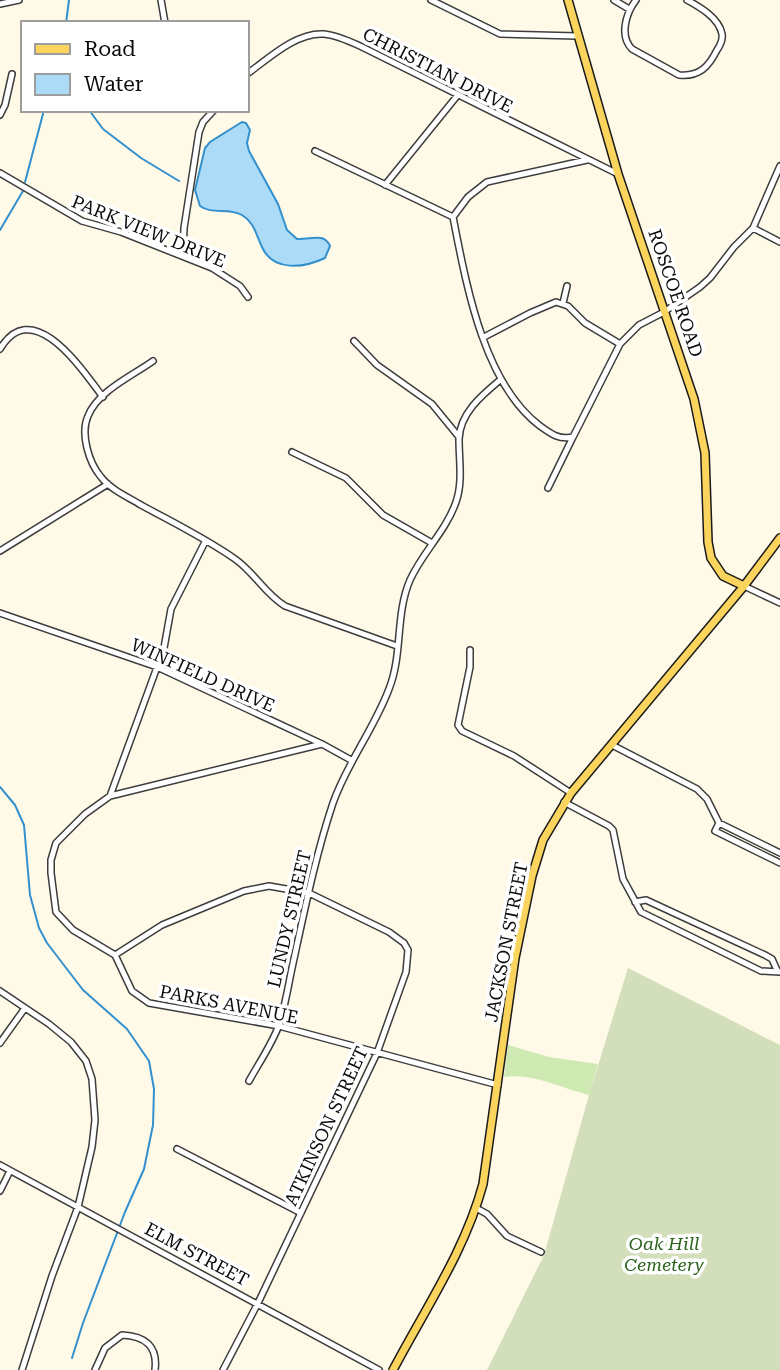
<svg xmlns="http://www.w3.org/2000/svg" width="780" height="1370" viewBox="0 0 780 1370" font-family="'Roboto Serif',serif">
	<rect width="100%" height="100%" fill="#fffae8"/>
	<path fill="#cee9b2" d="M508 1045 549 1057 598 1064 589 1095C560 1088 534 1073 504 1077Z"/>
	<path fill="#d3dfbb" d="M628 968 780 1045V1370H487L544 1255 589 1095Z"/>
	<path fill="#acdbf7" stroke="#3390ce" stroke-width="2" d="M242 122 246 123 250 130 247 143 249 151 278 204 287 230 297 239C310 240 324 232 330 246L325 258C304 268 273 272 262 247 256 235 255 223 242 215 228 207 212 215 200 206L195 190 205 148 210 142Z"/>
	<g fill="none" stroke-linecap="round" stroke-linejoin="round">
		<path stroke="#3390ce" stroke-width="2" d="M66 23 69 0
			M89 110 103 129 141 158 179 181
			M25 182 44 110
			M0 230 23 191
			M0 787 15 805 24 825 30 895 39 928 47 943 83 990 127 1029 149 1061 154 1089 153 1125 144 1169 125 1212 83 1323 72 1358"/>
		<g stroke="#3d3d3d" stroke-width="8">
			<path id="minor" d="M161 0 165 23
				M431 0 500 34 577 36
				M614 0 629 9
				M636 0C626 13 619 36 632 49L679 75C700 77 709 66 717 50 720 46 723 39 722 34 719 18 700 7 687 0
				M0 4 19 0
				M247 74C268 59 296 32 324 34 336 35 349 41 360 46L618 174
				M0 115 5 105 12 74
				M315 151 453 217
				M587 160 487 182 468 197 453 217C466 283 483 383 540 426 551 434 559 440 573 437L620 344 639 325 664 312 700 287 710 278 734 247 753 228 780 166
				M0 173 82 221 121 232 212 268 240 286 248 297
				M385 185 457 96
				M753 228 780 242
				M183 256 184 228 199 132 203 122 214 110
				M563 303 567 286
				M484 337 530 313 556 302 568 306 585 323 620 344
				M354 341 377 365 432 404 459 437
				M0 349C33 294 83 371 103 397
				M153 361C132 376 98 391 88 416 80 434 89 463 101 477 111 490 128 497 141 505 172 522 205 538 235 559 254 572 265 594 285 606L397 646
				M292 452 346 478 383 515 432 543
				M548 488 573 437
				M0 551 108 484
				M744 586 780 603
				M0 613 157 667 322 744 351 760
				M470 650V667L458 725 462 731 514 756 571 793
				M322 744 110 796 85 814 56 843 51 860V873L56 912 73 930 115 955 132 991 149 1003 279 1026 498 1085
				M612 745 697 789 707 799 719 823
				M110 796 164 648 171 609 205 542
				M564 802 609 826 613 830 623 879 641 912 761 971 780 972
				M780 853 719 823 715 831 780 863
				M635 902 646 900 765 955 772 959 777 970
				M115 955 162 925 244 891 269 886 309 893 389 932 404 943 408 950 406 972 377 1053 258 1303 223 1370
				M0 991 49 1024 71 1042 86 1061 92 1079 95 1120 92 1147 78 1207 52 1276 22 1370
				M0 1043 25 1008
				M249 1081C259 1063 272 1044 279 1025 285 1007 288 987 292 968 304 913 315 857 333 803 347 763 374 729 389 689 403 654 395 615 410 580 422 553 446 531 456 502 463 482 459 461 459 439 460 413 482 395 500 380
				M177 1149 301 1213
				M0 1165 379 1370
				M0 1191 10 1171
				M476 1208 487 1214 507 1236 541 1252
				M95 1370 105 1348 122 1335C145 1336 158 1346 155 1370"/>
		</g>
		<g stroke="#1b1b1b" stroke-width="10">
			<path id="major" d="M568 0 618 174 694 399 705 453 708 542 711 558 723 576 744 586
				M393 1370C425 1309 465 1251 483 1184L515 958 532 876 543 840 571 793 744 586 780 538"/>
		</g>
		<use href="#minor" stroke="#fff" stroke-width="5"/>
		<use href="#major" stroke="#fad45c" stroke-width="7"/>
	</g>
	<g text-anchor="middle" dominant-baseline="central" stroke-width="7" stroke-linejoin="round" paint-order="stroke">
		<g font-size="18" fill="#0a0a0a" stroke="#fff">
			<text transform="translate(438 70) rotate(27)">CHRISTIAN DRIVE</text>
			<text transform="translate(149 231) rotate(22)">PARK VIEW DRIVE</text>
			<text transform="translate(676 293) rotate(71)">ROSCOE ROAD</text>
			<text transform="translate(203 675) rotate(24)">WINFIELD DRIVE</text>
			<text transform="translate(289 919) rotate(-77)">LUNDY STREET</text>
			<text transform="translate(506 942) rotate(-79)">JACKSON STREET</text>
			<text transform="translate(229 1004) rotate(11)">PARKS AVENUE</text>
			<text transform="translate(326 1126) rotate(-65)">ATKINSON STREET</text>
			<text transform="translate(197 1254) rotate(28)">ELM STREET</text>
		</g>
		<g font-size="18" font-style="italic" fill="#2a621b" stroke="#fff">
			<text x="664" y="1243">Oak Hill<tspan x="664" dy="21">Cemetery</tspan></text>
		</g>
	</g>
	<rect x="21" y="21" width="228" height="91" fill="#ffffff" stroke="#9d9d9d" stroke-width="2"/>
	<rect x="35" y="44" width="35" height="10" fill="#fad45c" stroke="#9d9d9d" stroke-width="2"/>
	<text x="84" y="56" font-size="21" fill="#0a0a0a">Road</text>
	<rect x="35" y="74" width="35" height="21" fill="#acdbf7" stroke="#9d9d9d" stroke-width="2"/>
	<text x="84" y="91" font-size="21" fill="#0a0a0a">Water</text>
</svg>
